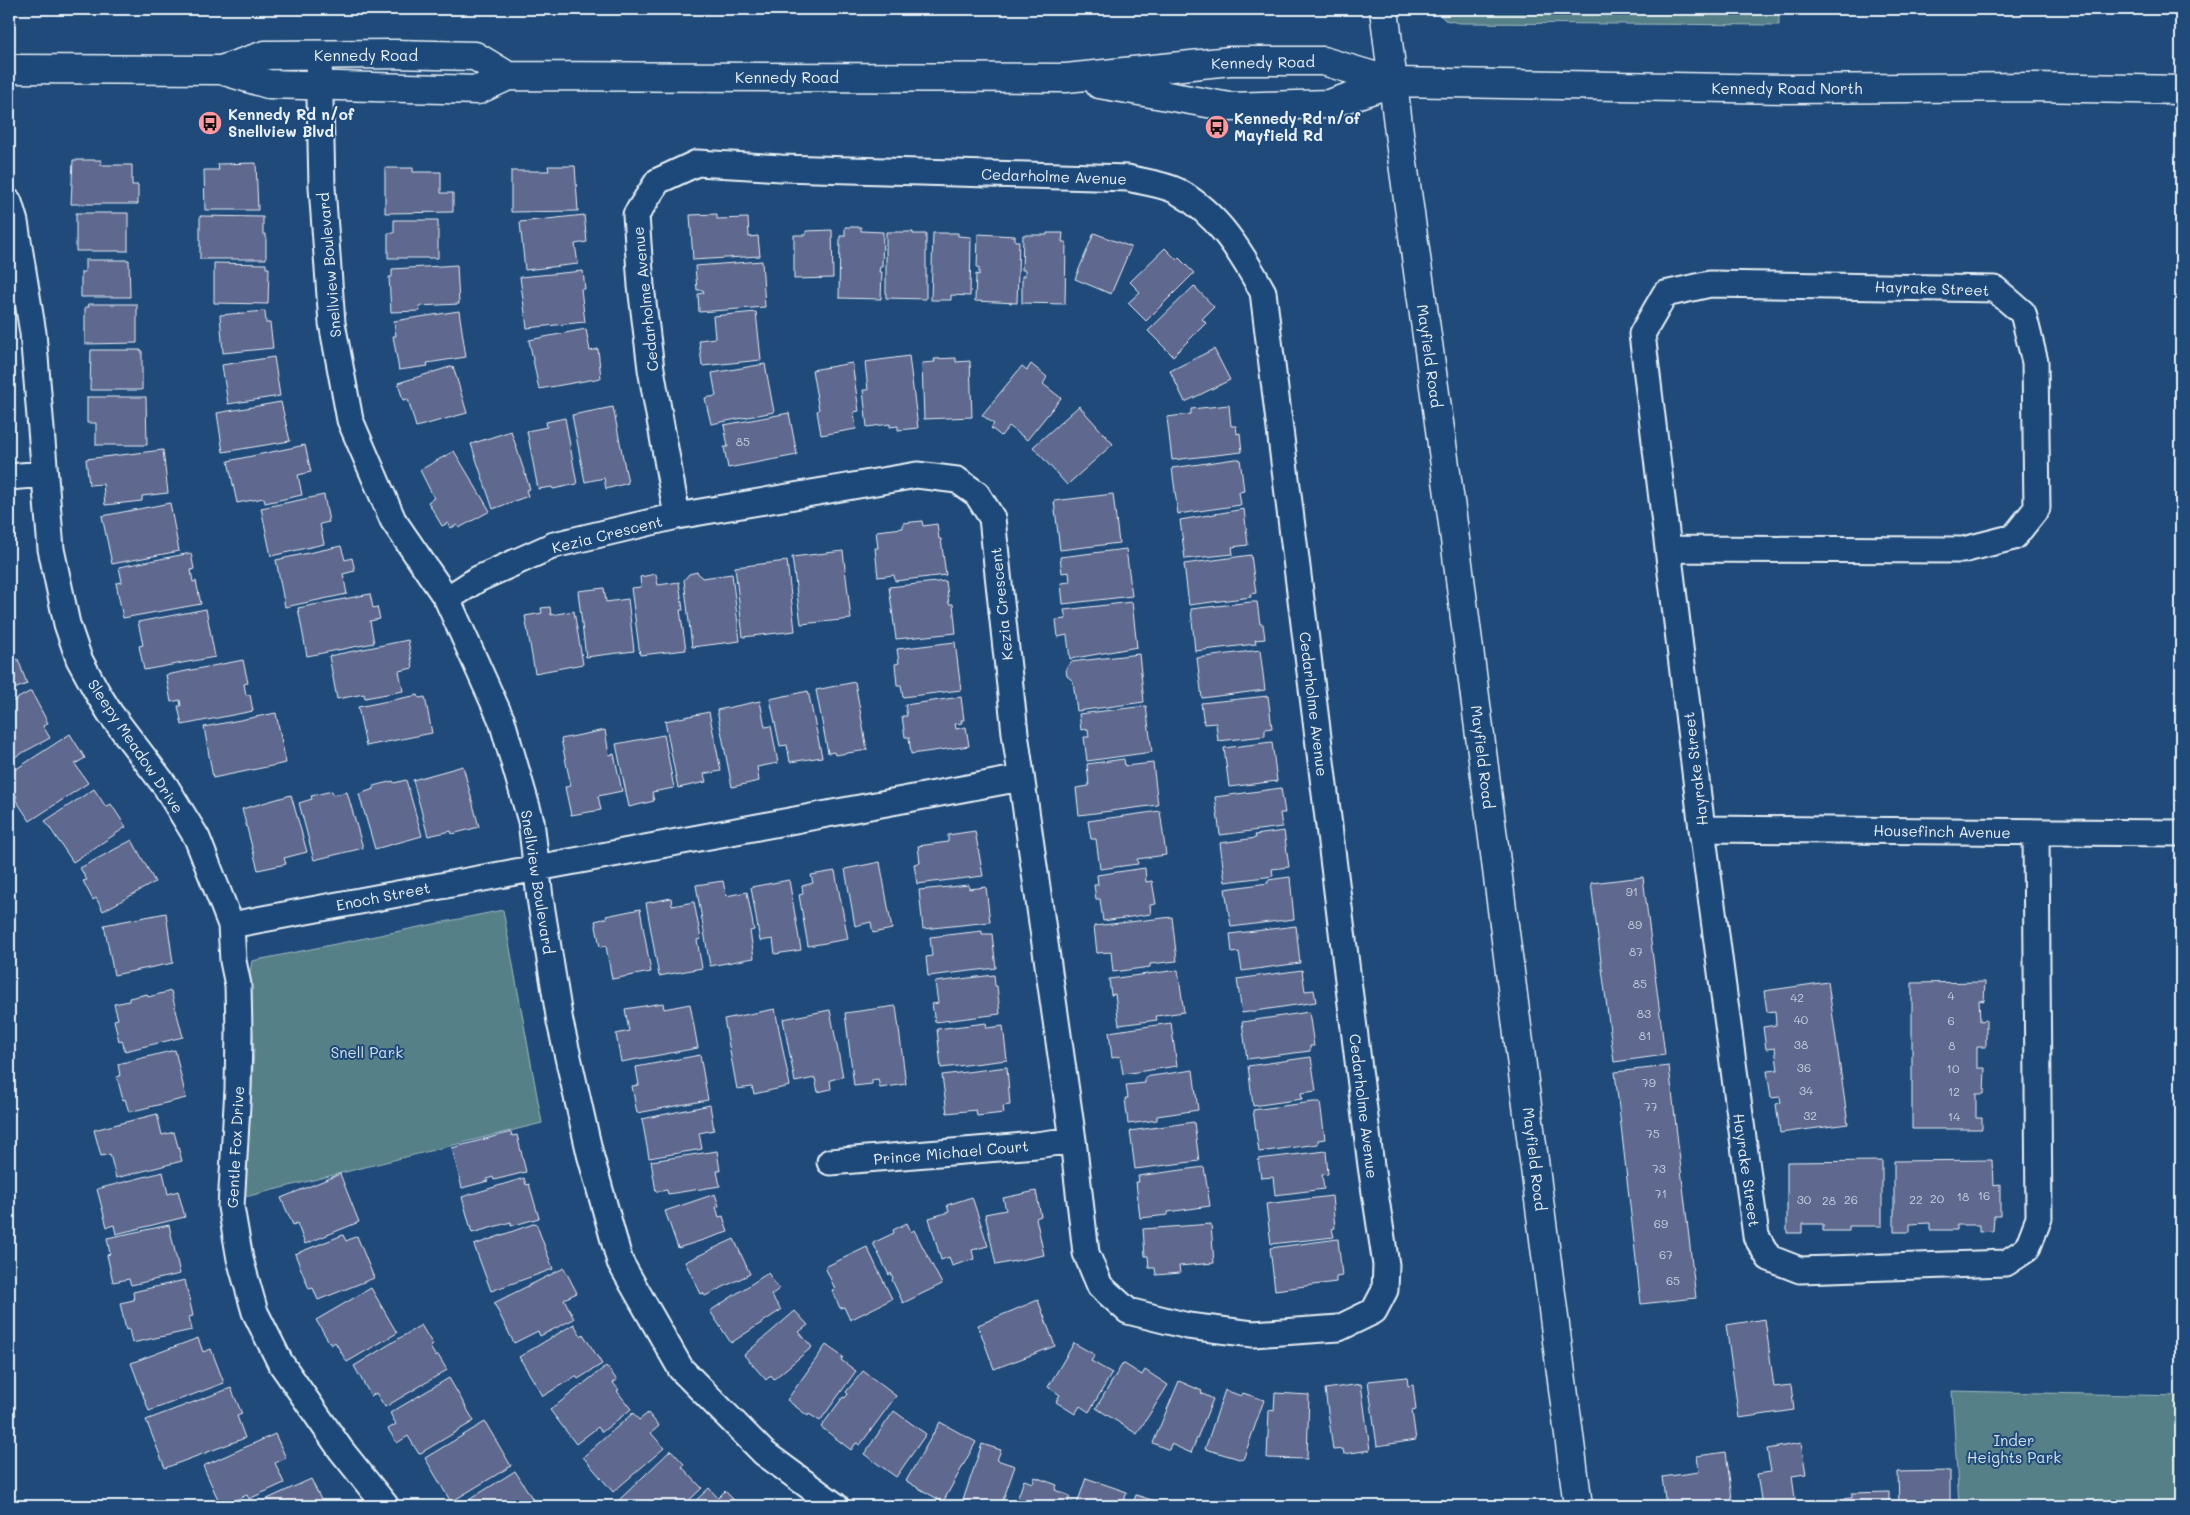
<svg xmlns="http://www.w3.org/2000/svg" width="2190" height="1515" viewBox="0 0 2190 1515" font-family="Mali,sans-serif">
	<rect width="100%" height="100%" fill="#1f4a7a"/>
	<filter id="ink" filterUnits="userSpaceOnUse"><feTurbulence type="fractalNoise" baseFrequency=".02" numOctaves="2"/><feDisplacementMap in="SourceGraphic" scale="10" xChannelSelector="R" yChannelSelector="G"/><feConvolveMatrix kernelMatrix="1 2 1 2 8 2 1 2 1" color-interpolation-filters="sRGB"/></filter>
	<g filter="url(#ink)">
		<path fill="#578087" stroke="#a0b8c0" d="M1435 9H1779V25L1460 23 1445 20Z
			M503 910 542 1123 245 1197 254 1051 249 977 252 961Z
			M1952 1391 2181 1396V1506H1959Z"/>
		<path fill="#5f688e" stroke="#e8f1f8" d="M73 160H101V165H132V185H138V204H71Z
			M256 163 258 210H205L204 170H219L218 164Z
			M548 166H575L578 211 511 212V171H549Z
			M385 168H413V172H441V193H453V212L385 213Z
			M76 213H128V251H76Z
			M717 214V219L748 218 749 237 758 236 760 256 693 260 690 215Z
			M584 215 587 242 575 244 578 264 525 270 520 222Z
			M200 216 263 217V234H266V259H200Z
			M394 220H438V258H388V233H394Z
			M845 227H861V231L883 232 882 267H880L879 272H882L881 299 839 298 840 236H845Z
			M832 230 833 278 794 279V235H806V231Z
			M886 232H913V234H926V299L886 298Z
			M933 233H958V236L971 237 970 296 951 295V300H931Z
			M1047 233H1063L1062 242H1066L1065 304 1022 303V276H1025V270H1022L1023 235H1047Z
			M1094 233 1131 247 1111 294 1075 279Z
			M978 234 1015 236V241H1019L1017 303 975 301 976 274 979 275V268H977Z
			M1165 248 1177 260 1179 258 1194 273 1146 321 1128 303 1140 292 1130 282Z
			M85 260H129L130 297H81V272H85Z
			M762 261 765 307 699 312 698 294 704 293 703 290H697L695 266Z
			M214 263 266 264V268H269L268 304 214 303Z
			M457 265 459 304 419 306 420 311 391 312 389 277H392V269Z
			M583 271 585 289H581L585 322 527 328 520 277Z
			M1194 286 1214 307 1202 319 1206 323 1173 356 1148 331Z
			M88 304H137V343L85 344V307H89Z
			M265 311 266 323H270L273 348 223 353 220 315Z
			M459 311 466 357 427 363 428 366 399 370 393 336H396L394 321Z
			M756 312 761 360 702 366 699 340 715 338 713 316Z
			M586 329 590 351 598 349 601 378 539 389 529 340Z
			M1214 349 1230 380 1185 402 1170 371Z
			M91 350H142V390H90Z
			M909 356 918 428 898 430V426L890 427V424L867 427 863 390H868L865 362Z
			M274 357 280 396 228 404 222 365Z
			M956 358V362L970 361 972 417 924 419 922 363 935 362 934 359Z
			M852 363 859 411 854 412 856 429 821 435 817 411 819 410 812 370Z
			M765 364 774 412 711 424 705 398 716 396 712 373Z
			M1031 364 1047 377 1043 384 1061 398 1027 440 1009 426 1001 436 991 428 994 424 982 415 1022 366 1027 370Z
			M453 366 467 413 416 427 408 399 403 400 398 383Z
			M87 397H146L147 445H96V423H87Z
			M281 402 290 441 223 452 217 413Z
			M1229 405 1231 426H1236L1237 434 1240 433 1242 452 1172 460 1167 417 1191 414V409Z
			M1079 406 1113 444 1067 485 1033 447Z
			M613 407 628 483 606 489 604 478 585 482 572 415Z
			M789 413 797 455 728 468 724 447H728L724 425Z
			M565 418 577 484 553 489 552 487 538 489 527 431 547 427 546 422Z
			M511 431 530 489 526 490 528 496 493 509 471 444Z
			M305 445 311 472 298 475 302 495 265 503 264 498 237 503 228 461Z
			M163 450 168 493 142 496V501L105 505 103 484 89 485 86 459Z
			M454 451 490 511 459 528 457 525 451 528 448 523 442 526 428 502 434 498 420 470Z
			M1235 459H1240L1244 491 1239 492 1241 505 1178 514 1172 468Z
			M1113 494 1119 543 1060 550 1054 501Z
			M324 495 329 522 320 524 324 544 271 556 261 508Z
			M170 503 179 551 112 564 102 516Z
			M1244 509 1248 545 1232 547 1233 554 1185 559 1180 520Z
			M922 521 923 526 937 524 939 539H941L946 575 895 581 894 575 878 577 875 548H878L876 531 903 528V523Z
			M341 546 345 560 352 558 355 571 343 574 347 594 285 607 276 560Z
			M1126 549 1132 596 1063 604 1061 583 1070 582 1069 572 1062 573 1060 557Z
			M843 551 851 619 801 624 792 557Z
			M191 553 194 569 191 570 193 582 196 581 201 604 123 618 116 583 122 582 119 567Z
			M1251 555 1256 593 1250 594 1251 597 1189 605 1184 564Z
			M787 561 795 631 743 637 735 567Z
			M697 572 702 578 732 574 740 641 692 647 684 580 689 574Z
			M656 574 658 585 679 582 683 610H680L686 650 640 655 631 588 641 587 640 577Z
			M946 581 949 604H953L956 633 896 639 889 587Z
			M604 588 606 602 628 599 634 651 586 657 578 591Z
			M370 594 373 608 377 607 380 619 370 621 374 643 307 656 298 608Z
			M9 599 15 626 9 628Z
			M1132 602 1137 647 1070 659 1067 635 1058 637 1056 620 1066 619 1064 610Z
			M1251 602H1257L1260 624H1263L1265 639 1255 640 1256 644 1195 651 1191 609Z
			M550 607 551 615 574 611 583 664 535 673 525 616 542 613 541 608Z
			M206 609 215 657 144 670 139 646 143 645 138 622Z
			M408 640 413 668 399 671 403 691 365 698 364 694 337 699 329 656Z
			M955 642 961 690 903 697 901 685H897L895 664 899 663 897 649Z
			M1260 650 1265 690 1202 698 1197 658Z
			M1139 654 1144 702 1077 711 1073 681 1067 676 1066 668 1071 662Z
			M9 657 11 662 18 659 27 684 9 691Z
			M243 660 248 683 244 684 246 695H250L253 711 182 725 178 706H181L180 700 171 702 166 675Z
			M855 682 867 750 835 755 834 752 828 753 816 690Z
			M31 691 48 723 43 726 50 738 9 760V703Z
			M808 691 822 757 790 762 787 745 780 746 770 699Z
			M418 695 419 698 425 697 432 733 366 746 358 707Z
			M1268 696 1272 728 1265 729V736L1218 741 1216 723 1204 724 1201 703Z
			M961 697 964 720H961L962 723 955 724 956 729 966 727 969 746 911 754 909 737H905L902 716H907L905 705Z
			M760 701 765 727 771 726 778 763 757 767 759 781 732 787 717 710Z
			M1146 706 1152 752 1087 761 1084 737H1089L1088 729 1081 730 1079 714Z
			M709 712 721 771 704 774 706 782 678 788 665 721Z
			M276 713 286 763 213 778 204 727Z
			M605 730 609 755 614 754 622 791 598 796 601 810 571 815 565 787 571 786 561 739Z
			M70 734 85 758 75 764 88 783 30 821 15 799 17 797 9 784V781L13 778 10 773Z
			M664 735 674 788 652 792 654 801 629 807 616 744Z
			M1272 742 1277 781 1229 787 1224 748Z
			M1124 759 1125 766 1153 763 1158 805 1079 815 1076 788 1089 786 1087 764Z
			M463 766 479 827 452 834 451 831 428 836 413 780Z
			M406 780 422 836 375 849 359 794 374 789 373 786 393 781 394 783Z
			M1281 788 1285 813H1280L1282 827 1220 835 1215 797Z
			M94 789 106 807 111 804 126 827 73 862 45 821Z
			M332 791 333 795 347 792 363 848 314 860 299 803 312 799 311 796Z
			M291 795 307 852 284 858 286 864 258 870 242 809Z
			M1160 811 1166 855 1137 859 1138 864 1100 869 1096 839H1091L1088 821Z
			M975 831 983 876 917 884 914 864 920 863 918 846 948 842V835Z
			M1284 831 1289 867 1272 869 1273 876 1225 882 1220 843 1256 838 1255 835Z
			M132 840 155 882 103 911 96 898 93 900 83 881 87 880 80 868Z
			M880 862 892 929 873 933 871 922 855 926 845 869Z
			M1145 868 1146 882 1152 881 1156 904 1150 905 1151 914 1103 921 1100 899H1096L1094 885H1098L1097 875Z
			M835 871 848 939 808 946 799 895 803 894 802 886 813 883 811 875Z
			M1290 877 1294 919 1231 927 1225 889 1268 883V880Z
			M1643 877 1665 1055 1614 1062 1591 883Z
			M789 880 801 950 775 954 773 939 760 941 751 887Z
			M723 881 726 896 747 892 754 930 750 931 754 958 710 966 696 885Z
			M969 885V889L986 887 990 922 923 929 919 890Z
			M671 898 672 906 694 902 701 939 697 940 702 968 659 976 646 903Z
			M640 909 651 972 612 979 606 946 600 947 595 921 607 918 606 916Z
			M166 913 173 963 114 975 104 925Z
			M1172 917 1177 961 1150 964V967L1113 972 1111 952 1097 953 1094 926Z
			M1296 926 1300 963 1242 971 1239 952 1232 953 1230 934Z
			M982 931V934H992L996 968 928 976 926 957 932 956 930 937Z
			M1178 970 1184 1012 1156 1016 1157 1020 1119 1025 1115 994 1111 995 1109 979Z
			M1302 970 1305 991 1314 990 1316 1002 1242 1013 1237 979Z
			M994 975 995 986H997L1000 1014 935 1022 932 1004 938 1003 935 982Z
			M1828 982 1848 1124 1780 1133 1776 1104 1781 1103 1780 1097 1771 1098 1767 1071 1778 1070 1775 1048 1766 1049 1763 1027 1776 1025 1775 1011 1767 1012 1764 991Z
			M1985 982 1984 1001 1979 1000 1980 1021 1986 1020V1047H1977V1068H1985L1984 1094H1976V1118H1982V1129H1912V983Z
			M171 991 183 1037 125 1051 122 1040 119 1041 114 1020 118 1019 114 1004 129 1001V998L147 994 148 997Z
			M663 1003 664 1009 690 1004 698 1048 621 1062 616 1034 629 1031 625 1009Z
			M896 1006 906 1084 880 1088 878 1079 872 1080V1084L854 1086 845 1013Z
			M775 1009 790 1086 754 1094 752 1087 737 1089 724 1019Z
			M830 1010 843 1077 830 1080 831 1089 818 1092 815 1078 795 1082 783 1019Z
			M1309 1012 1314 1046H1310V1051L1247 1059 1242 1022Z
			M986 1023 987 1028 1003 1026 1007 1060 941 1068 937 1029Z
			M1171 1023 1177 1066 1123 1074 1120 1056 1112 1058 1109 1032Z
			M175 1050 186 1098 129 1112 125 1099 123 1100 117 1077 120 1076 118 1064Z
			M700 1055 708 1100 637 1113 632 1086 639 1085 636 1067Z
			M1311 1057 1316 1091 1301 1093 1302 1099 1253 1106 1248 1066Z
			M1669 1066 1696 1298 1641 1304 1615 1072Z
			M1007 1067 1010 1105 1003 1106 1004 1113 977 1116 976 1110 947 1113 942 1075Z
			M1193 1070 1198 1110 1157 1116V1120L1128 1124 1125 1098H1128L1126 1085 1145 1083V1077Z
			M1313 1102H1320L1325 1139 1318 1140V1144L1259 1152 1253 1110Z
			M710 1105 714 1130 699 1133 702 1149 649 1158 642 1119Z
			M157 1114 162 1135 174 1132 182 1161 116 1178 110 1154 101 1156 94 1130Z
			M1194 1122 1199 1161 1135 1169 1130 1131Z
			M511 1132 512 1136 517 1135 526 1172 494 1180 493 1177 487 1179 488 1181 462 1188 452 1148Z
			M717 1151 720 1171H717L720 1186 668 1194 667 1190 656 1192 651 1161Z
			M1326 1151 1328 1174 1322 1175 1324 1189 1275 1195 1273 1177 1261 1178 1258 1159Z
			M1992 1160 1993 1185 2000 1184V1216H1994L1993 1231 1979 1232V1225H1957V1230H1930V1223L1910 1224V1232H1894V1161Z
			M1882 1161V1226H1849V1231H1823V1224H1802V1233H1787V1162Z
			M1204 1167 1210 1206 1168 1212V1215L1140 1218 1136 1182H1139L1138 1176Z
			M163 1172 168 1194 178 1191 185 1217 116 1234 114 1225 107 1227 97 1189Z
			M340 1174 359 1222 305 1244 297 1223 293 1225 281 1198Z
			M524 1178 526 1185 529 1184 539 1218 511 1226V1222L472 1233 462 1197Z
			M1036 1191 1041 1216 1036 1218 1044 1255 996 1265 985 1214 1006 1210 1003 1198Z
			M715 1194 719 1206 716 1207 719 1217 723 1216 728 1232 678 1248 665 1211Z
			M1332 1196 1335 1228 1332 1229 1334 1237 1271 1244 1266 1204Z
			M972 1197 988 1246 972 1250 974 1259 952 1266 949 1257 941 1260 929 1218 949 1212 947 1205Z
			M536 1223 553 1269 491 1291 474 1245Z
			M907 1223 911 1232 914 1230 942 1284 903 1303 892 1280 893 1278 891 1273 889 1275 873 1243 894 1233 893 1230Z
			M1211 1224 1214 1263 1179 1266 1180 1273 1156 1275 1155 1268H1149L1148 1256H1145L1143 1229Z
			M169 1225 180 1274 131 1285 129 1279 113 1282 107 1255 110 1254 107 1238Z
			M343 1235 346 1241 357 1236 374 1278 318 1300 313 1288 309 1289 295 1254Z
			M734 1239 750 1274 705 1296 703 1293 701 1294 685 1262Z
			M1338 1239 1342 1276 1336 1277V1282L1275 1290 1270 1248Z
			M867 1247 892 1299 850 1320 844 1307 840 1308 832 1290 835 1289 825 1267Z
			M564 1268 577 1293 564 1299 574 1319 540 1336 538 1331 514 1343 494 1303Z
			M768 1273 779 1289 771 1295 781 1310 731 1343 710 1311Z
			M185 1280 193 1316 189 1317 192 1330 132 1343 129 1329 126 1330 120 1303 134 1300 133 1292Z
			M371 1288 397 1333 347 1362 335 1342 331 1345 316 1320Z
			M1038 1300 1055 1346 994 1369 978 1325Z
			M795 1311 808 1325 799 1332 812 1347 774 1379 771 1375 766 1380 744 1355Z
			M1765 1319 1774 1387 1791 1385 1794 1410 1739 1418 1726 1325Z
			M574 1324 581 1336 583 1334 602 1364 578 1379 576 1376 543 1396 519 1357Z
			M421 1325 433 1345 430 1347 436 1357 438 1355 447 1370 385 1407 376 1393 371 1396 354 1366Z
			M198 1338 203 1352 211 1349 224 1383 149 1411 131 1363Z
			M1074 1343 1095 1355 1091 1361 1112 1373 1089 1412 1080 1406 1075 1414 1056 1402 1060 1395 1048 1387Z
			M826 1345 843 1357 841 1360 856 1371 820 1421 809 1414 808 1416 787 1400Z
			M1123 1363 1142 1375 1145 1370 1168 1385 1137 1434 1096 1408Z
			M606 1366 617 1380 613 1383 619 1390 617 1391 631 1409 602 1432 598 1427 576 1444 550 1410Z
			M863 1371 896 1396 860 1445 856 1443 851 1450 821 1427 843 1397 845 1398 848 1394 846 1392Z
			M1407 1377 1408 1386 1413 1385 1416 1410 1412 1411 1416 1440 1377 1446 1368 1381Z
			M449 1378 474 1421 419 1454 408 1436 397 1443 388 1429 396 1424 390 1413Z
			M1179 1381 1202 1391 1201 1393 1213 1399 1191 1453 1171 1444 1169 1450 1153 1443Z
			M1361 1384 1370 1450 1344 1454 1343 1449 1333 1450 1325 1389Z
			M231 1388 242 1414 237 1416 245 1438 165 1468 146 1420Z
			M1225 1390 1241 1396 1243 1393 1264 1400 1243 1460 1205 1449Z
			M1275 1393 1309 1395 1307 1459 1267 1458 1269 1410 1274 1411Z
			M894 1411 926 1434 896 1477 864 1454Z
			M633 1413 639 1420 648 1413 659 1426 651 1433 664 1448 613 1492 583 1457Z
			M485 1422 511 1466 451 1502 425 1458Z
			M940 1422 976 1442 943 1502 906 1481Z
			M275 1434 286 1458 275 1463 284 1483 249 1499 247 1495 221 1506 203 1466Z
			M1801 1443 1806 1474 1792 1476 1796 1506H1762L1757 1474 1771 1472 1767 1449Z
			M982 1444 1001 1450 997 1460 1015 1466 1001 1506H961Z
			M671 1450 684 1464 682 1467 702 1488 683 1506H625L619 1500Z
			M1726 1452 1733 1506H1666L1662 1477 1699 1472 1697 1456Z
			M515 1471 537 1506H466L464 1503Z
			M1950 1471V1506H1899L1898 1472Z
			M1035 1477 1057 1485 1055 1490 1070 1496 1067 1506H1015L1024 1480 1033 1483Z
			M1086 1478 1127 1492 1122 1506H1070L1071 1502 1077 1504Z
			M311 1479 323 1504 318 1506H252Z
			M709 1488 718 1498 725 1491 735 1501 729 1506H690Z
			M1889 1492V1506H1835L1836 1499 1852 1498V1493Z
			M1136 1495 1158 1502 1168 1506H1132Z"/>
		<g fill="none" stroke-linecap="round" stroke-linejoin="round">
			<g stroke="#e8f1f8" stroke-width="29">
				<path id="minor" d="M319 55 322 187 332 323 350 420 393 520 447 599 502 721 531 821 540 898 560 1022 590 1154 620 1262 681 1369 764 1453 836 1506
					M9 202 15 222 33 333 51 549 67 624 79 659 97 692 110 713 166 787 197 838 231 925 233 961 238 985 239 1033 238 1088 231 1207 240 1259 255 1312 280 1362 341 1450 386 1506
					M9 477 44 474
					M1669 549 1963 550 2014 537 2037 508 2035 362 2023 313 1995 289 1710 284 1665 294 1642 334 1702 829 1756 1236 1769 1258 1800 1270 2006 1263 2027 1249 2039 1218 2036 832
					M447 599 478 579 554 545 677 516 917 475 957 480 977 494 992 518 1015 733 1073 1140 1086 1253 1100 1286 1128 1311 1188 1326 1253 1334 1339 1328 1374 1311 1385 1290 1386 1265 1371 1166 1263 292C1241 252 1218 214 1177 191 1163 184 1143 182 1128 178L781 168 697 163 658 181 636 215 641 286 651 369 677 516
					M1702 829 2181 833
					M231 925 1021 778
					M830 1162 1036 1145 1073 1140"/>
			</g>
			<g stroke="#e8f1f8" stroke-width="31">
				<path id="secondary" d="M1384 9 1401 149 1452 516 1578 1506
					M9 69 221 70 268 84 478 90 508 76 1066 78 1230 61H1323L1394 82 1788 89 2033 87 2181 90
					M221 70 265 55 394 54 475 56 508 76
					M1099 84 1230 107 1329 104 1394 82"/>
			</g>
			<use href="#minor" stroke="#1f4a7a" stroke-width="25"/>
			<use href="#secondary" stroke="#1f4a7a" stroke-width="28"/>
		</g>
	</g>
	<defs>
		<g id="bus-disc" transform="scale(1.25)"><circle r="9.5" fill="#ff9aa2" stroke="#1f4a7a"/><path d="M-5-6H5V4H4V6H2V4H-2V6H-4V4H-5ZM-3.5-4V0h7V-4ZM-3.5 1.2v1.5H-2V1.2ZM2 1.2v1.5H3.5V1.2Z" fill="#111"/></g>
	</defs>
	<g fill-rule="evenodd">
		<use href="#bus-disc" x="210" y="123"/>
		<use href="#bus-disc" x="1217" y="127"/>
	</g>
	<g text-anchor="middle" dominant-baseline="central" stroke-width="4" stroke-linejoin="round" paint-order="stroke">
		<g font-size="12" fill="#c6cfde">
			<text x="743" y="441">85</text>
			<text x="1632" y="891">91</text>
			<text x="1635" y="924">89</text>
			<text x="1636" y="951">87</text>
			<text x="1640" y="983">85</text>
			<text x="1951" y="995">4</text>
			<text x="1797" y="997">42</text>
			<text x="1644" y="1013">83</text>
			<text x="1801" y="1019">40</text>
			<text x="1951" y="1020">6</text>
			<text x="1645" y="1035">81</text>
			<text x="1801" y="1044">38</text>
			<text x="1952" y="1045">8</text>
			<text x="1804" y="1067">36</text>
			<text x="1953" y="1068">10</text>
			<text x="1649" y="1082">79</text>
			<text x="1806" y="1090">34</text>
			<text x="1954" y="1091">12</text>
			<text x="1651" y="1106">77</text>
			<text x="1810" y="1115">32</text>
			<text x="1954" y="1116">14</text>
			<text x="1653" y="1133">75</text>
			<text x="1659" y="1168">73</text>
			<text x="1661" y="1193">71</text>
			<text x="1984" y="1195">16</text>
			<text x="1963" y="1196">18</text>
			<text x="1937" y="1198">20</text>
			<text x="1804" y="1199">30</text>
			<text x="1851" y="1199">26</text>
			<text x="1916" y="1199">22</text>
			<text x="1829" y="1200">28</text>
			<text x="1661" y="1223">69</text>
			<text x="1666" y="1254">67</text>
			<text x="1673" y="1280">65</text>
		</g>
		<g font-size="15" fill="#e8f1f8" stroke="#1f4a7a">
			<text x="366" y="55">Kennedy Road</text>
			<text transform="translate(1263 62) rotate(-1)">Kennedy Road</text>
			<text x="787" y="77">Kennedy Road</text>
			<text x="1787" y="88">Kennedy Road North</text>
			<text transform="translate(1054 176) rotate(2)">Cedarholme Avenue</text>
			<text transform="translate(329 265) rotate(-95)">Snellview Boulevard</text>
			<text transform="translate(1932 288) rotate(2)">Hayrake Street</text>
			<text transform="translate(645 299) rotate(-96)">Cedarholme Avenue</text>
			<text transform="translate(1430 356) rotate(82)">Mayfield Road</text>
			<text transform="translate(607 534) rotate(-14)">Kezia Crescent</text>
			<text transform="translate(1001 604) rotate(-96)">Kezia Crescent</text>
			<text transform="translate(1314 704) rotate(83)">Cedarholme Avenue</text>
			<text transform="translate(136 746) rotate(56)">Sleepy Meadow Drive</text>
			<text transform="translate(1483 757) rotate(83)">Mayfield Road</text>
			<text transform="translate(1695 769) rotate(-97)">Hayrake Street</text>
			<text transform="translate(1942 831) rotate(1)">Housefinch Avenue</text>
			<text transform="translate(538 882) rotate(81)">Snellview Boulevard</text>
			<text transform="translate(383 896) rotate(-11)">Enoch Street</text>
			<text transform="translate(1364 1106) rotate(83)">Cedarholme Avenue</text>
			<text transform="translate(235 1147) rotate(-87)">Gentle Fox Drive</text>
			<text transform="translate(951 1152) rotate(-5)">Prince Michael Court</text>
			<text transform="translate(1535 1159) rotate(83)">Mayfield Road</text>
			<text transform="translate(1747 1170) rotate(82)">Hayrake Street</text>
		</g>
		<g font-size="15" font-weight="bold" fill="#e8f1f8" stroke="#1f4a7a" text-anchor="start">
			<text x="228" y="114">Kennedy Rd n/of<tspan x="228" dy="17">Snellview Blvd</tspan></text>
			<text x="1234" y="118">Kennedy Rd n/of<tspan x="1234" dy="17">Mayfield Rd</tspan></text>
		</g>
		<g font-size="15" fill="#d2e0e7" stroke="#1f4a7a">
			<text x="367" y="1052">Snell Park</text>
			<text x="2014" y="1440">Inder<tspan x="2014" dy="17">Heights Park</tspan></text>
		</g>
	</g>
	<rect width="2190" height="1515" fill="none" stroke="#1f4a7a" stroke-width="30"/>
	<rect x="15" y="15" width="2160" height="1485" fill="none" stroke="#e8f1f8" stroke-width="2" filter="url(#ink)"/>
</svg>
